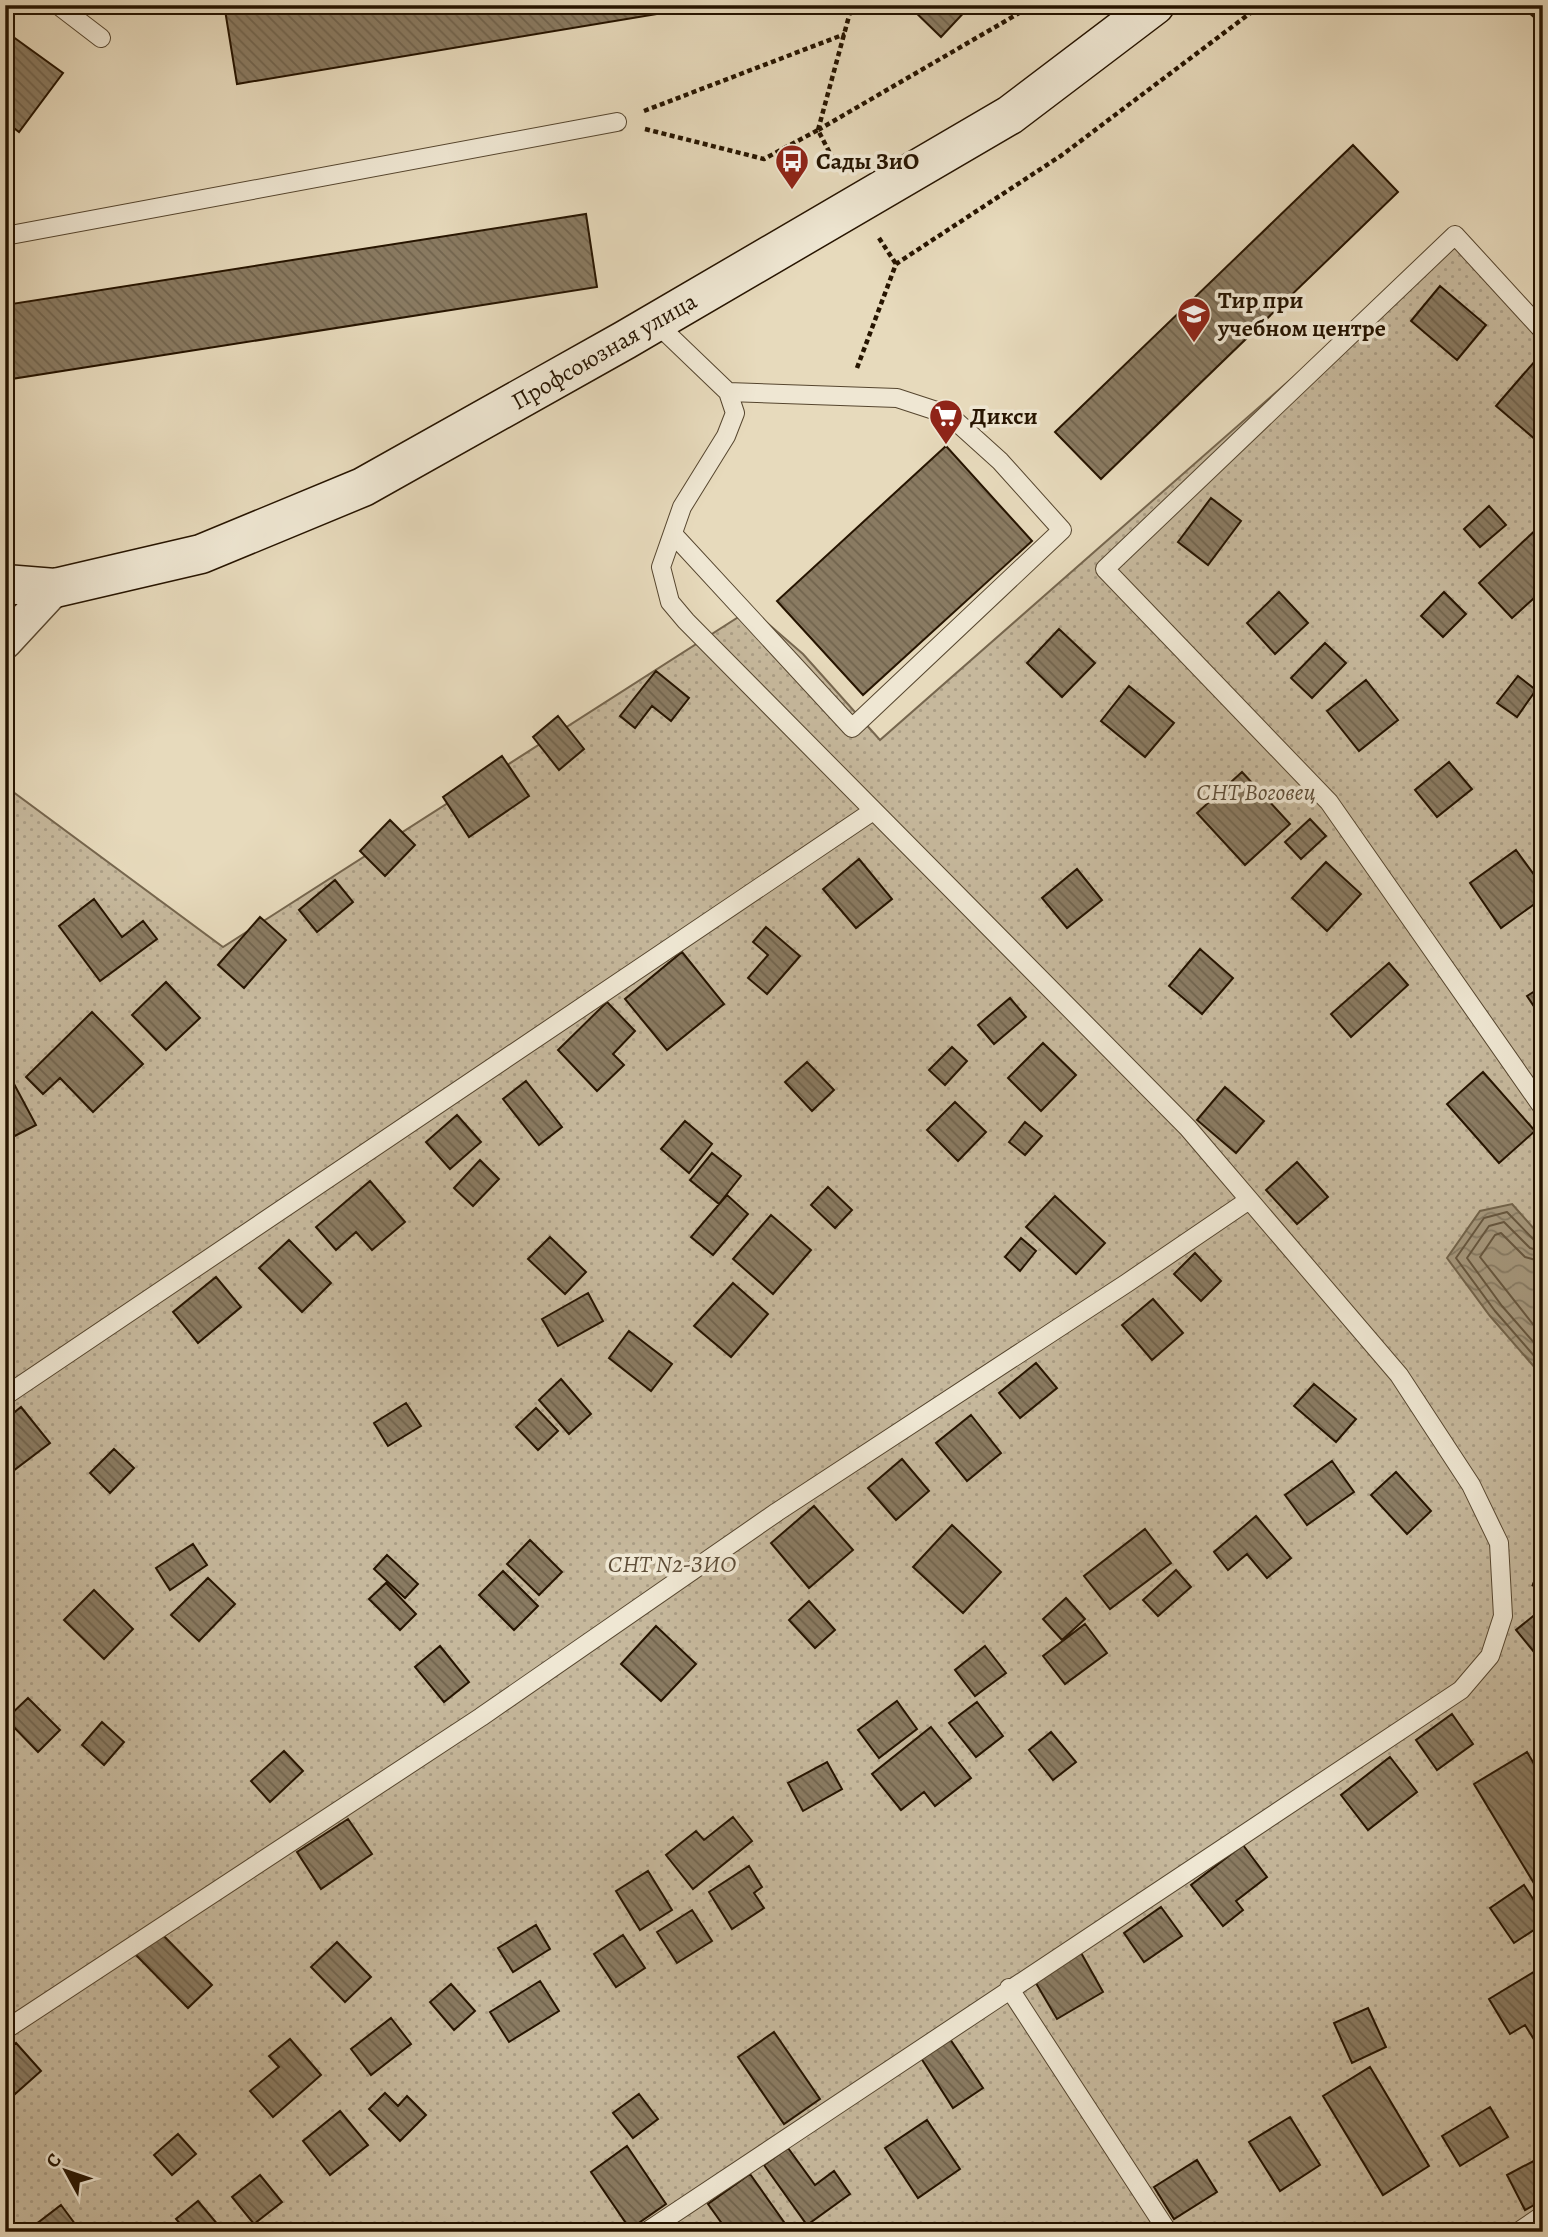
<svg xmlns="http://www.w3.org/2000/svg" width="1548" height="2237" viewBox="0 0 1548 2237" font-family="Alegreya,serif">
	<defs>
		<pattern id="grass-dots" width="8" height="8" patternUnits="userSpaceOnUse" patternTransform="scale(1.75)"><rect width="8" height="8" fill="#c6b89c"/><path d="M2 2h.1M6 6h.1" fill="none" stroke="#aa9d85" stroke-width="1.8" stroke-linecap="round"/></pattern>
		<pattern id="water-waves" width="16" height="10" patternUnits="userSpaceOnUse" patternTransform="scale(1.75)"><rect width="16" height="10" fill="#a5977c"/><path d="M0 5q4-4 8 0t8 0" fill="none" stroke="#867a63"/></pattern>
		<pattern id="building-back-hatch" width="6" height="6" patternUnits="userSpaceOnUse" patternTransform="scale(1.75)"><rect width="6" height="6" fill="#8a7b62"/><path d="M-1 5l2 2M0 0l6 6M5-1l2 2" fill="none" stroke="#71644e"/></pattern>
	</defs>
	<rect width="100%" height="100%" fill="#e7dabc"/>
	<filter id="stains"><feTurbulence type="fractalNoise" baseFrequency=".00286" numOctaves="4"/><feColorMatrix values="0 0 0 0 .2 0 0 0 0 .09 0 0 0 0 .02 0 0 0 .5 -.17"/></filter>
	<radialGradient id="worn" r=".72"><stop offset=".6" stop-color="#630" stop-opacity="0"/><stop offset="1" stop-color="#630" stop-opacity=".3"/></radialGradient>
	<path fill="url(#grass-dots)" stroke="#76664e" stroke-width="2" d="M1455 235 1543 331V2232H5V786L223 947 751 609 803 654 880 740Z"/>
	<path fill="url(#water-waves)" stroke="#72634a" stroke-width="2" d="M1512 1204 1543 1239V1377L1490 1316 1447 1258 1480 1211Z"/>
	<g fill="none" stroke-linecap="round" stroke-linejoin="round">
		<path stroke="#66563e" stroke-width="2" d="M1543 1243 1535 1241 1507 1212 1484 1218 1456 1258 1495 1311 1543 1366
			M1543 1252 1530 1248 1504 1222 1489 1226 1467 1258 1502 1306 1543 1353
			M1543 1262 1525 1257 1501 1233 1495 1235 1480 1257 1543 1337"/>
	</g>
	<path fill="url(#building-back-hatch)" stroke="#261400" stroke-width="2" d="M251 5H711L237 84 225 10Z
		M908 5H971L941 37Z
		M1520 5H1543V25Z
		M5 31 63 73 19 132 5 121Z
		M1353 145 1398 192 1101 479 1055 432Z
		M586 214 597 287 5 380V305Z
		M1440 286 1486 325 1457 360 1411 321Z
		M1535 361 1543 367V446L1496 406Z
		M946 446 1032 541 863 695 777 601Z
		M1211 498 1241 521 1208 565 1178 542Z
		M1489 506 1506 525 1480 547 1464 529Z
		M1543 523V590L1512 618 1479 583Z
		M1279 592 1308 623 1275 654 1247 623Z
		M1444 592 1466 614 1443 637 1421 616Z
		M1059 629 1095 663 1062 697 1027 663Z
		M1325 643 1346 663 1312 698 1291 678Z
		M656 671 689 698 671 721 652 706 635 728 620 716Z
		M1518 676 1536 690 1517 717 1497 703Z
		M1366 680 1398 720 1359 751 1327 711Z
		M1129 686 1174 723 1145 757 1101 721Z
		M558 716 584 749 559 770 533 737Z
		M502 756 529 796 469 837 443 797Z
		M1449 762 1472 789 1437 817 1415 790Z
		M1242 772 1290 824 1245 865 1197 813Z
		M1310 819 1326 836 1301 859 1285 842Z
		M390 820 415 845 385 876 360 851Z
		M1516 850 1543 887V898L1501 928 1470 883Z
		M859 859 892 899 856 928 823 889Z
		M1326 862 1361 894 1327 931 1292 898Z
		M1077 869 1102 900 1067 928 1042 898Z
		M335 880 353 902 317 932 299 910Z
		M94 899 122 937 143 921 157 939 100 981 59 926Z
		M260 917 286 940 244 988 218 965Z
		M766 927 800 956 767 994 748 978 768 955 753 942Z
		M1200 949 1233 978 1202 1014 1169 986Z
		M682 952 724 1004 667 1050 625 999Z
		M1389 963 1408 985 1351 1037 1331 1014Z
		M166 982 200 1018 166 1050 132 1015Z
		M1543 986V1020L1527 996Z
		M1010 998 1026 1017 994 1044 978 1025Z
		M607 1002 635 1031 613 1054 624 1065 597 1091 558 1050Z
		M92 1012 143 1064 93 1112 60 1078 43 1094 26 1077Z
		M1043 1043 1076 1075 1041 1111 1008 1078Z
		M952 1047 967 1061 945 1085 929 1070Z
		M807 1062 834 1090 812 1111 785 1082Z
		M6 1069 36 1125 5 1141V1070Z
		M1483 1072 1535 1131 1499 1163 1447 1104Z
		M526 1081 562 1127 539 1145 503 1099Z
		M1225 1087 1264 1121 1236 1153 1197 1120Z
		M955 1102 986 1132 958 1161 927 1130Z
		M457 1115 481 1142 450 1169 426 1142Z
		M685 1121 712 1144 689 1173 661 1149Z
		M1025 1122 1042 1136 1025 1155 1009 1142Z
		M712 1153 741 1176 719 1204 690 1180Z
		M480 1160 499 1179 473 1206 454 1188Z
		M1297 1162 1328 1197 1297 1224 1266 1190Z
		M370 1181 405 1222 372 1250 356 1232 336 1250 316 1227Z
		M828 1187 852 1210 835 1228 811 1205Z
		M727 1195 748 1214 713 1255 691 1237Z
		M1055 1196 1105 1243 1076 1274 1026 1227Z
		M771 1215 811 1250 773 1294 733 1259Z
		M550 1237 586 1272 565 1294 528 1259Z
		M1021 1238 1036 1251 1020 1271 1005 1257Z
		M289 1240 331 1283 302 1312 259 1268Z
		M1195 1253 1221 1281 1201 1301 1174 1274Z
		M216 1277 241 1307 198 1343 173 1312Z
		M733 1283 768 1314 731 1357 694 1326Z
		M588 1293 603 1321 558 1346 542 1319Z
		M1153 1299 1183 1333 1152 1360 1122 1325Z
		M629 1331 672 1364 651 1391 609 1358Z
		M1036 1363 1057 1388 1020 1418 999 1393Z
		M561 1379 591 1414 569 1434 539 1400Z
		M1314 1384 1356 1419 1336 1442 1294 1406Z
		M406 1403 421 1426 388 1446 374 1423Z
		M21 1407 50 1443 9 1474 5 1469V1420Z
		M536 1408 558 1431 538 1450 516 1427Z
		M971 1415 1001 1453 967 1481 936 1443Z
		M114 1449 134 1468 110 1493 90 1473Z
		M902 1459 929 1491 896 1520 868 1488Z
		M1332 1461 1354 1492 1307 1525 1285 1495Z
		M1396 1472 1431 1511 1407 1534 1371 1495Z
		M814 1506 853 1550 809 1588 771 1543Z
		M1256 1516 1291 1558 1267 1578 1247 1554 1228 1570 1214 1552Z
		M952 1525 1001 1572 963 1613 913 1567Z
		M1145 1529 1171 1563 1110 1609 1084 1576Z
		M530 1540 562 1572 539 1595 507 1564Z
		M193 1544 207 1565 170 1590 156 1568Z
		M387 1555 418 1584 405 1598 374 1569Z
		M1176 1570 1191 1587 1158 1616 1143 1600Z
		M503 1571 538 1606 514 1630 479 1595Z
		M208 1578 235 1604 199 1641 171 1615Z
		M386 1583 416 1614 400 1630 369 1599Z
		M94 1590 133 1629 104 1659 64 1620Z
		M1066 1598 1085 1619 1062 1640 1043 1619Z
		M809 1601 835 1630 815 1648 789 1620Z
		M1543 1608V1645L1534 1652 1516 1630Z
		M1085 1624 1107 1653 1065 1684 1043 1656Z
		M656 1626 696 1664 661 1701 621 1664Z
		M440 1646 469 1682 444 1702 415 1667Z
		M985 1646 1006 1673 975 1696 955 1670Z
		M28 1698 60 1730 38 1752 6 1719Z
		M897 1701 917 1729 879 1758 858 1730Z
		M977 1702 1003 1736 976 1757 949 1723Z
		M1452 1714 1473 1744 1437 1770 1416 1740Z
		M102 1722 124 1742 104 1765 82 1745Z
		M931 1727 971 1778 935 1806 924 1792 901 1810 872 1774Z
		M1051 1732 1076 1762 1053 1780 1029 1750Z
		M284 1751 303 1771 270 1802 251 1781Z
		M1527 1752 1543 1779V1881L1535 1885 1474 1784Z
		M1390 1757 1417 1792 1368 1830 1341 1795Z
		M827 1762 842 1789 803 1811 788 1783Z
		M733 1817 752 1841 693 1889 666 1855 696 1831 704 1840Z
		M348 1819 372 1854 321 1889 297 1852Z
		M1243 1845 1267 1877 1236 1901 1243 1910 1223 1926 1191 1885Z
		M749 1866 762 1887 754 1893 764 1908 732 1929 709 1892Z
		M648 1871 672 1910 640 1930 616 1891Z
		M1524 1885 1539 1908 1543 1905V1924L1514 1943 1490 1908Z
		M1161 1907 1182 1936 1144 1962 1124 1933Z
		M692 1910 712 1941 677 1963 657 1932Z
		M536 1925 550 1949 513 1972 498 1948Z
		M157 1929 212 1985 188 2008 133 1952Z
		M623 1935 645 1968 616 1987 594 1954Z
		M337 1942 371 1977 345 2002 311 1967Z
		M1080 1951 1103 1992 1057 2019 1033 1978Z
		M1542 1967 1543 1969V2054L1525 2025 1510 2034 1489 1999Z
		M540 1981 559 2011 509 2042 490 2012Z
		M451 1984 475 2011 454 2030 430 2002Z
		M1368 2008 1386 2047 1352 2063 1334 2023Z
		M391 2018 411 2044 371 2075 351 2049Z
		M774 2032 820 2099 784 2124 738 2057Z
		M290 2039 321 2075 273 2117 250 2091 279 2067 269 2056Z
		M950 2039 983 2088 953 2108 921 2058Z
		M16 2043 41 2071 15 2094 5 2083V2052Z
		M1370 2067 1429 2166 1383 2195 1323 2096Z
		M385 2093 398 2106 407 2096 426 2115 400 2141 369 2109Z
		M639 2094 658 2119 633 2138 613 2113Z
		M1490 2107 1508 2137 1460 2166 1442 2136Z
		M340 2111 368 2145 330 2175 303 2141Z
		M1290 2117 1320 2165 1280 2191 1249 2142Z
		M927 2120 960 2169 918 2198 885 2148Z
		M178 2134 196 2154 172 2175 154 2155Z
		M627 2146 666 2204 630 2229 591 2172Z
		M788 2148 815 2185 834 2171 850 2194 807 2225 764 2165Z
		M1543 2156V2200L1525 2210 1507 2175Z
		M1197 2160 1217 2192 1174 2219 1154 2187Z
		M750 2174 791 2232H728L708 2204Z
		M260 2175 282 2202 254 2224 232 2197Z
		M198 2201 224 2232H187L176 2219Z
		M61 2205 81 2232H41L35 2225Z
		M1132 2224 1136 2232H1117Z"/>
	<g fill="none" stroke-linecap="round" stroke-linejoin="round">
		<g stroke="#56462f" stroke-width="20">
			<path id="lane" d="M58 5 101 38
				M5 236 617 122
				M1543 331 1455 235 1105 569 1329 802 1543 1108
				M673 534 852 728 1062 530 1000 461 949 415 897 398 728 392
				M5 1396 873 811
				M1009 1988 1168 2232
				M5 2030 481 1717 777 1512 1127 1283 1249 1200
				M646 2232 1461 1690 1490 1656 1503 1616 1499 1543 1471 1485 1399 1375 1188 1128 686 621 670 602 661 567 682 507 726 436 735 413 728 392 655 322
				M1518 2232 1543 2215"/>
		</g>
		<g stroke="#56462f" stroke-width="36">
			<path id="street" d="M5 642 55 588"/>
		</g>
		<g stroke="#261400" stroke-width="41">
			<path id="secondary" d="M5 584 55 588 201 554 363 487 625 340 1010 115 1155 5"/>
		</g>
		<path stroke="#261400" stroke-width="4.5" stroke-dasharray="5 3.5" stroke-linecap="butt" d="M644 111 845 34
			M645 129 764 159 818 130 837 167
			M818 130 1033 5
			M818 130 852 5
			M879 238 896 264
			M857 368 896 264 1062 155 1261 5
			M1532 1584 1543 1588"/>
		<use href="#lane" stroke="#efe7d3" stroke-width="18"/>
		<use href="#street" stroke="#efe7d3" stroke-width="33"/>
		<use href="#secondary" stroke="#efe7d3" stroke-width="38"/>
	</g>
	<defs>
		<g id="bus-pin" transform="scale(1.75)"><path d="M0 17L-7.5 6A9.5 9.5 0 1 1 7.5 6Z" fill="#8f2418" stroke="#efe7d3"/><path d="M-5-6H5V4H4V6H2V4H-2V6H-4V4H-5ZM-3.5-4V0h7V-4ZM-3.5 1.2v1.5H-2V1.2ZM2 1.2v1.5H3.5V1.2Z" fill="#fff"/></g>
		<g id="university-pin" transform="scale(1.75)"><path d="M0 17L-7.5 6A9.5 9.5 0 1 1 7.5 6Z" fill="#8f2418" stroke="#efe7d3"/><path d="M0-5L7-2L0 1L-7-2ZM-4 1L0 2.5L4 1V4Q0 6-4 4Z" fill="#fff"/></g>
		<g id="supermarket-pin" transform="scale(1.75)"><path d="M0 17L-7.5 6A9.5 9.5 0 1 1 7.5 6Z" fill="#8f2418" stroke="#efe7d3"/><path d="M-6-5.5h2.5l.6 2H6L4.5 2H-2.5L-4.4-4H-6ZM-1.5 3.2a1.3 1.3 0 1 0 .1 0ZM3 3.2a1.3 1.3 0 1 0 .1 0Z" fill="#fff"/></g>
	</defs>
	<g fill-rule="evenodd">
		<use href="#bus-pin" x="792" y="161"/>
		<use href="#university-pin" x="1194" y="314"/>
		<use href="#supermarket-pin" x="946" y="416"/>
	</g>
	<g text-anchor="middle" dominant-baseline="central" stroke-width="7" stroke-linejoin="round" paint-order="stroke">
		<g font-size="24" font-weight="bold" fill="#261400" stroke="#efe7d3" text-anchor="start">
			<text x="816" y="161">Сады ЗиО</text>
			<text x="1218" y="300">Тир при<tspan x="1218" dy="28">учебном центре</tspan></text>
			<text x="970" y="416">Дикси</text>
		</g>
		<g font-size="24" fill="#261400" stroke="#efe7d3">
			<text transform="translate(604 351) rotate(-30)">Профсоюзная улица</text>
		</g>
		<g font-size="24" font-style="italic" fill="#5e4d37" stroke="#efe7d3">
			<text x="1256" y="792">СНТ Воговец</text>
			<text x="672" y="1564">СНТ N2-ЗИО</text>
		</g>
	</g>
	<rect width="1548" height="2237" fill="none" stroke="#e7dabc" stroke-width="28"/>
	<rect x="7" y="7" width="1534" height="2223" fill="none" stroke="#261400" stroke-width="3.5"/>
	<rect x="14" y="14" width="1520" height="2209" fill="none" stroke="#261400" stroke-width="2"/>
	<g transform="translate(66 2171) rotate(310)" stroke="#efe7d3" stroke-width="5" paint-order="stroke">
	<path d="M0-5L12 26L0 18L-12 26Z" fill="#261400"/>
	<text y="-10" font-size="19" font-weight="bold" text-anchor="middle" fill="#261400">С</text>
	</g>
	<rect width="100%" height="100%" filter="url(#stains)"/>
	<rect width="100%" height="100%" fill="url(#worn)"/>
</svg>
